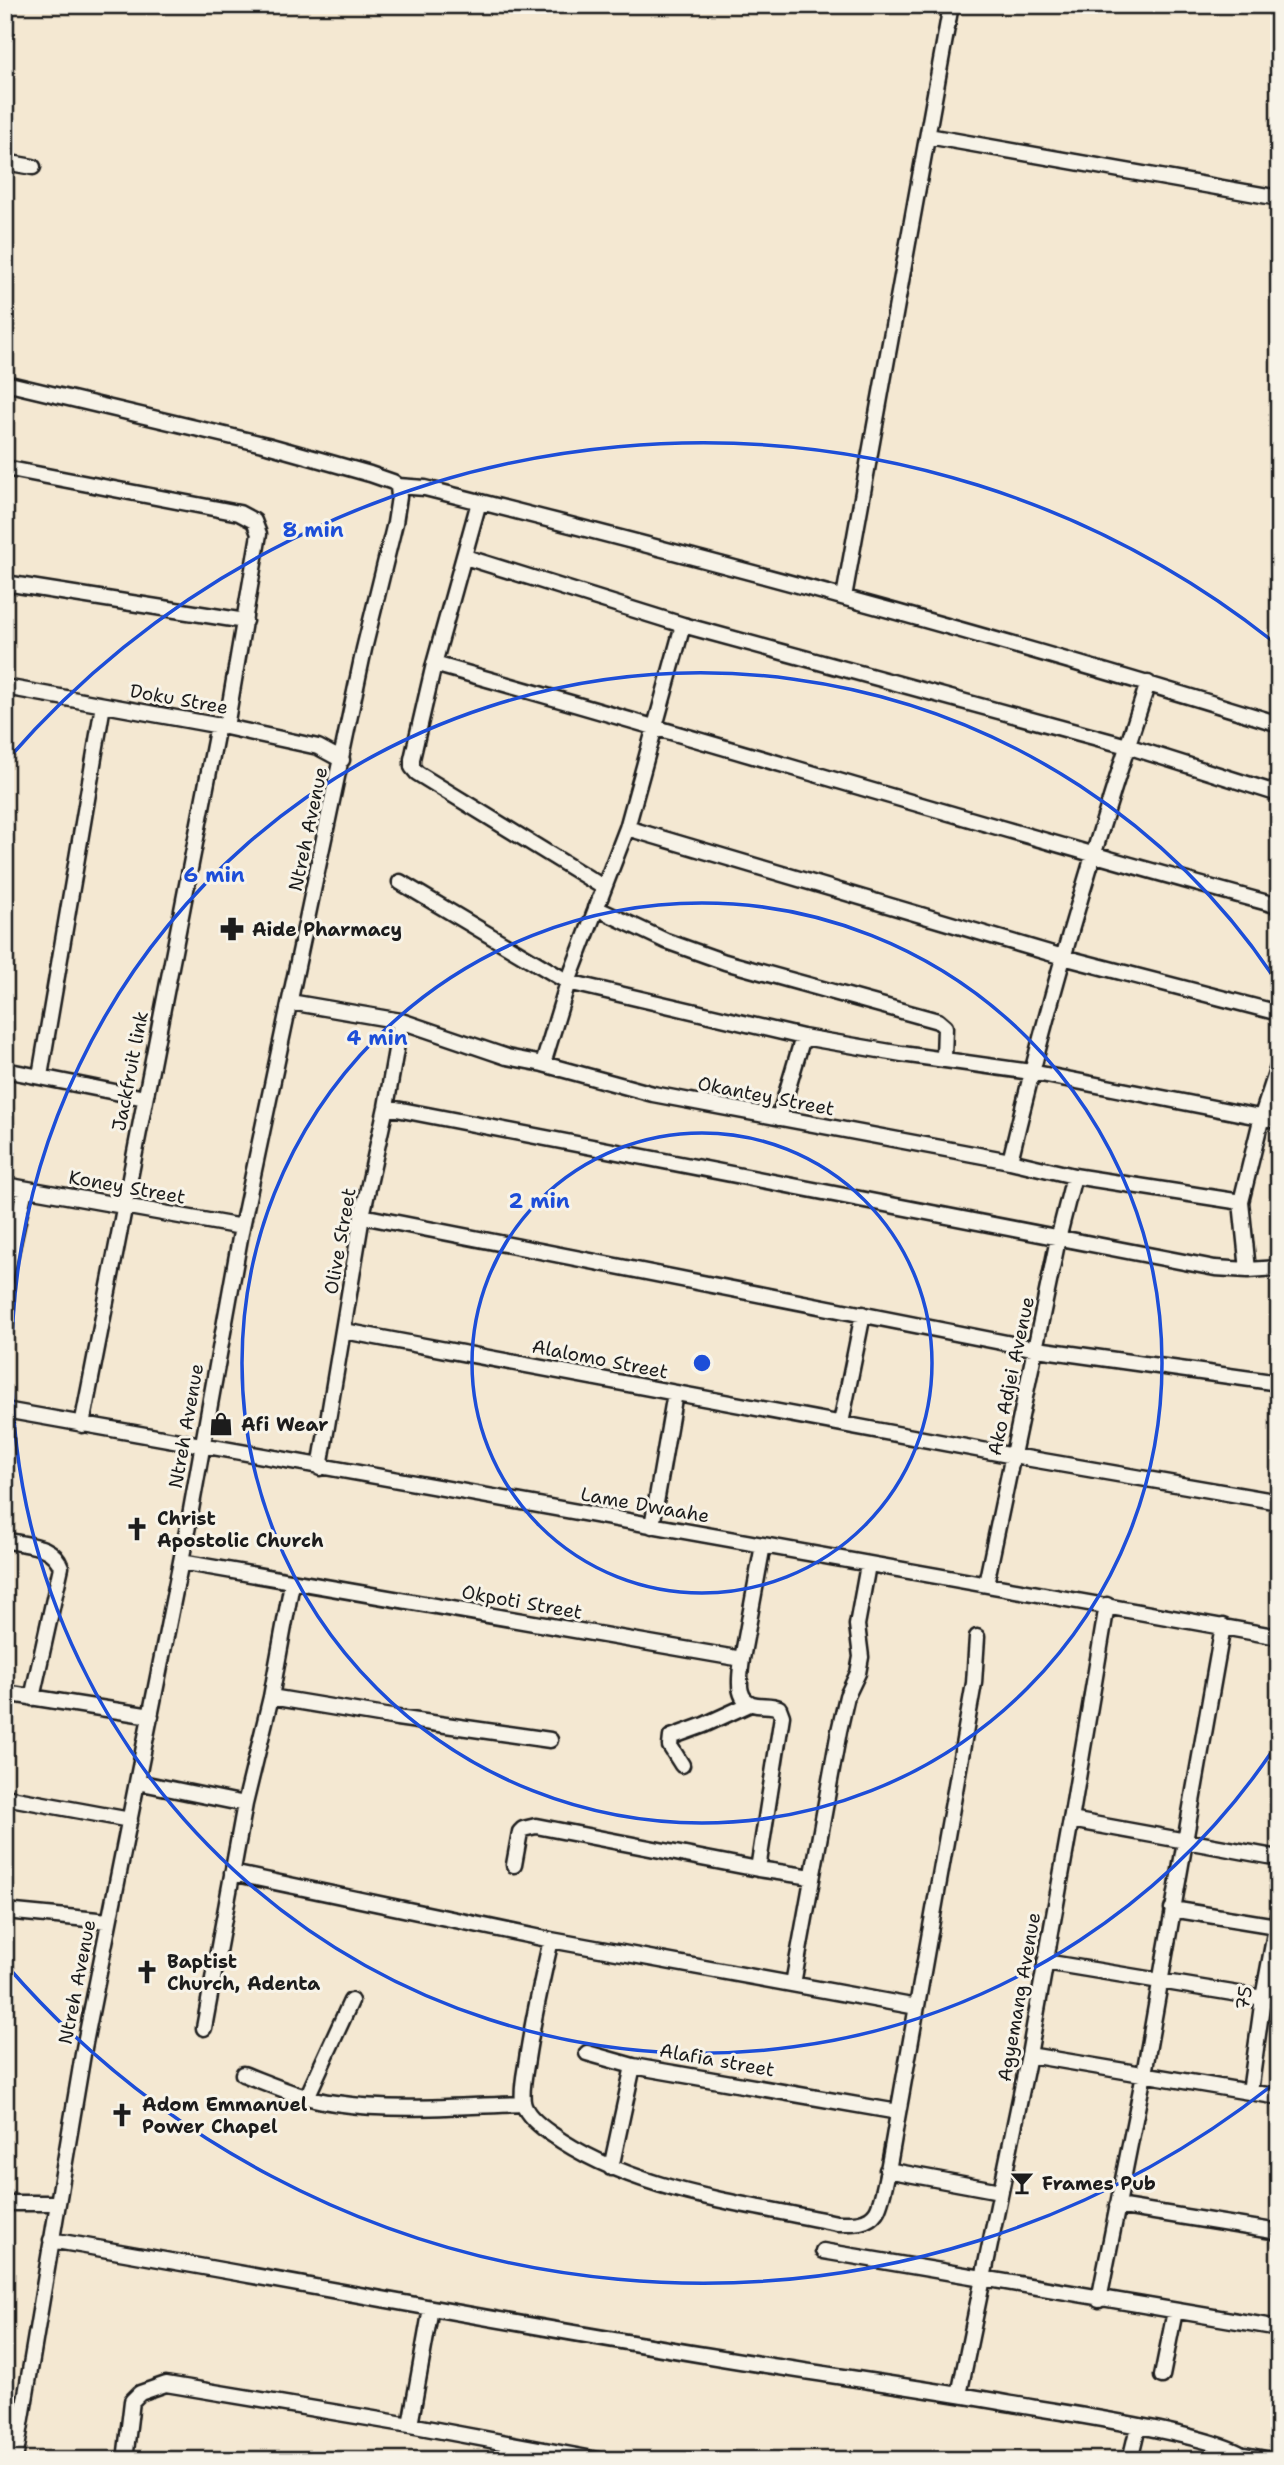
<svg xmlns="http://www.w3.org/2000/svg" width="1284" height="2465" viewBox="0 0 1284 2465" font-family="'Shantell Sans',sans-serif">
	<rect width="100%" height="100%" fill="#f4e8d2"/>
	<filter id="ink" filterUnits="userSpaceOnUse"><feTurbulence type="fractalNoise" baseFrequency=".0143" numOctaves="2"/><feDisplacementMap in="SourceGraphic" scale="14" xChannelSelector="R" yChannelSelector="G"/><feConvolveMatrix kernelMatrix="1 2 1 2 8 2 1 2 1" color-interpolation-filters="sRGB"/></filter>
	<g filter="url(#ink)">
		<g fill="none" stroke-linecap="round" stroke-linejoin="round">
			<g stroke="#1c1c1c" stroke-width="19">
				<path id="minor" d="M928 136 1279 198
					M5 162 33 167
					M5 383 267 445 370 474 393 482 398 486 425 488C712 560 997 636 1279 724
					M5 468 239 513 254 521 259 534 226 727
					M479 502 434 664 412 759V767L417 773 603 887
					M465 557 683 625 1127 746 1279 794
					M5 583 245 621
					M844 597 951 5
					M434 664C716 743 996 830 1279 906
					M5 687 226 727 318 747 342 760
					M627 828 1063 957 1279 1013
					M400 882 568 982 803 1037 902 1054 1031 1072 1279 1121
					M596 908 666 941 725 962 938 1021 945 1027 944 1058
					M290 1002 401 1021 507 1057 543 1064 653 1094 1010 1161 1074 1176 1241 1202
					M543 1064 568 982 627 828 683 625
					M5 1070 145 1098
					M40 1076 103 705
					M386 1107 1215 1268 1248 1270 1279 1268
					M779 1118 803 1037
					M1010 1161C1048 1000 1096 840 1148 683
					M5 1185 242 1227
					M362 1216 1037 1349 1279 1383
					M1248 1270 1241 1202 1262 1116 1279 1064
					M5 1280 25 1189
					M344 1331 1014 1456 1279 1502
					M5 1410 1279 1637
					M841 1423 863 1314
					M82 1425 218 725
					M320 1468 362 1216 386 1107 401 1021
					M652 1526 675 1393
					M5 1540C27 1546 52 1543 61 1567L32 1698
					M181 1562 742 1659 763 1545
					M986 1584 1058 1239 1074 1176
					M742 1659C740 1677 734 1702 757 1705 765 1706 772 1705 779 1708L782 1716 758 1869
					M5 1693 151 1716
					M271 1697 397 1718 550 1740
					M682 1765 670 1746 671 1737 704 1725 750 1704
					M137 1782 245 1804
					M5 1797 130 1820
					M1071 1820 1279 1858
					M514 1865 520 1832 523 1829 536 1826 758 1869 812 1877
					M232 1873 551 1940 917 2007
					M1172 1909 1276 1926
					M5 1911 108 1921
					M551 1940C542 1979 533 2019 527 2059 525 2073 521 2088 523 2102 525 2114 540 2126 550 2133 633 2192 739 2202 837 2223 850 2223 867 2225 876 2212 885 2200 895 2128 899 2108 925 1967 949 1825 974 1683L977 1637
					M1045 1962 1263 1998
					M793 1984 839 1731 847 1696 858 1673 861 1657 857 1625 868 1565
					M204 2028 245 1804 271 1697 292 1583
					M587 2053 633 2066
					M1029 2055 1279 2097
					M243 2074C272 2085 303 2099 335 2103 396 2112 461 2106 523 2104
					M1250 2092 1263 1998 1279 1911
					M307 2097 351 2001
					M611 2168 633 2066 898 2112
					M887 2170 1000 2191
					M5 2203H57
					M1117 2206 1279 2232
					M51 2240C271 2278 490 2320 710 2356 810 2373 912 2386 1012 2404 1053 2411 1229 2436 1249 2460
					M823 2251 1279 2328
					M1099 2300 1144 2074 1223 1626
					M1162 2376 1175 2311
					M959 2395 1029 2055 1071 1820 1107 1605
					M410 2425 431 2308
					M1245 2455 1271 2460
					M15 2460 84 2048 189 1521 242 1227 364 649 395 523 399 497 398 486
					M125 2460 132 2401 140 2393 166 2384 410 2425 598 2460
					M1130 2460 1138 2427"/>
			</g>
			<use href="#minor" stroke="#f7f3e8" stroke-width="14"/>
		</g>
	</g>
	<g fill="none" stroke="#1d4ed8" stroke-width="3.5">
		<circle cx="702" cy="1363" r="230"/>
		<circle cx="702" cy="1363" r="460"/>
		<path d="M1277 1744A690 690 0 1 1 1277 982"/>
		<path d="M1275 2083A920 920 0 0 1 8 1967M8 759A920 920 0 0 1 1275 643"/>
	</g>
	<defs>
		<g id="pharmacy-bare" transform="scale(1.89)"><path d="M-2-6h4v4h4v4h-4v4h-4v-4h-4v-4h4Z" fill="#1c1c1c" stroke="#f7f3e8" stroke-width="2.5" paint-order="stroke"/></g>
		<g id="shop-bare" transform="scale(1.89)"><path d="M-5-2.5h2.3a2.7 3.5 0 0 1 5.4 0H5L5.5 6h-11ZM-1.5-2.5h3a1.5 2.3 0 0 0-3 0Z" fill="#1c1c1c" stroke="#f7f3e8" stroke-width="2.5" paint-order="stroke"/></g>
		<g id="church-bare" transform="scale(1.89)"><path d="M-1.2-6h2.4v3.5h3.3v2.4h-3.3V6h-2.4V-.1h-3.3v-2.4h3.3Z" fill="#1c1c1c" stroke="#f7f3e8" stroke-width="2.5" paint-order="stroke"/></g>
		<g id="bar-bare" transform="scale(1.89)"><path d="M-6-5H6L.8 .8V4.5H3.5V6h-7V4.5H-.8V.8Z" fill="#1c1c1c" stroke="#f7f3e8" stroke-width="2.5" paint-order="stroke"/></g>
	</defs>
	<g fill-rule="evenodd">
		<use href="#pharmacy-bare" x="232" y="929"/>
		<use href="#shop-bare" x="221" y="1424"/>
		<use href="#church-bare" x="137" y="1529"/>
		<use href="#church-bare" x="147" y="1972"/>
		<use href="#church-bare" x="122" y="2115"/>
		<use href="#bar-bare" x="1022" y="2183"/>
	</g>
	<g text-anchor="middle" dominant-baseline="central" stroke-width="6" stroke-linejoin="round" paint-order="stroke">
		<g font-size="19" fill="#1c1c1c" stroke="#f7f3e8">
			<text transform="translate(179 699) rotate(10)">Doku Stree</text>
			<text transform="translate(308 829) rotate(-78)">Ntreh Avenue</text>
			<text transform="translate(130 1071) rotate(-79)">Jackfruit link</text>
			<text transform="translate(766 1096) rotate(11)">Okantey Street</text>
			<text transform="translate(127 1187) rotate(10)">Koney Street</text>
			<text transform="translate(340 1241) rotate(-80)">Olive Street</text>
			<text transform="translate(600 1359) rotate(11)">Alalomo Street</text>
			<text transform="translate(1011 1376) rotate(-78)">Ako Adjei Avenue</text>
			<text transform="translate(186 1426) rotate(-80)">Ntreh Avenue</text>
			<text transform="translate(645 1505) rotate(10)">Lame Dwaahe</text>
			<text transform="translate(522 1602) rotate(10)">Okpoti Street</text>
			<text transform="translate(77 1982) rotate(-79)">Ntreh Avenue</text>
			<text transform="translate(1019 1997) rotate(-80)">Agyemang Avenue</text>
			<text transform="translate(1244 1998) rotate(-81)">75</text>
			<text transform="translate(717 2060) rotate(10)">Alafia street</text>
		</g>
		<g font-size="19" font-weight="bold" fill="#1c1c1c" stroke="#f7f3e8" text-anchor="start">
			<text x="252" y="929">Aide Pharmacy</text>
			<text x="241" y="1424">Afi Wear</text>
			<text x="157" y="1518">Christ<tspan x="157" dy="22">Apostolic Church</tspan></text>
			<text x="167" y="1961">Baptist<tspan x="167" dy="22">Church, Adenta</tspan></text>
			<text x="142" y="2104">Adom Emmanuel<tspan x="142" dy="22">Power Chapel</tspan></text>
			<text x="1042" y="2183">Frames Pub</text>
		</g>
	</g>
	<circle cx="702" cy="1363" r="10" fill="#1d4ed8" stroke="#f7f3e8" stroke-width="3.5"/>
	<g font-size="21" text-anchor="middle" font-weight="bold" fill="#1d4ed8" stroke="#f7f3e8" stroke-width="6" stroke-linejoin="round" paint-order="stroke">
		<text x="313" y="537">8 min</text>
		<text x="214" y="882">6 min</text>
		<text x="377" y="1045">4 min</text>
		<text x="539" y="1208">2 min</text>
	</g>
	<rect width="1284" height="2465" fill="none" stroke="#f7f3e8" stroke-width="28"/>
	<rect x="14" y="14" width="1256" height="2437" fill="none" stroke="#1c1c1c" stroke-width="2.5" filter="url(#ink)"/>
</svg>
